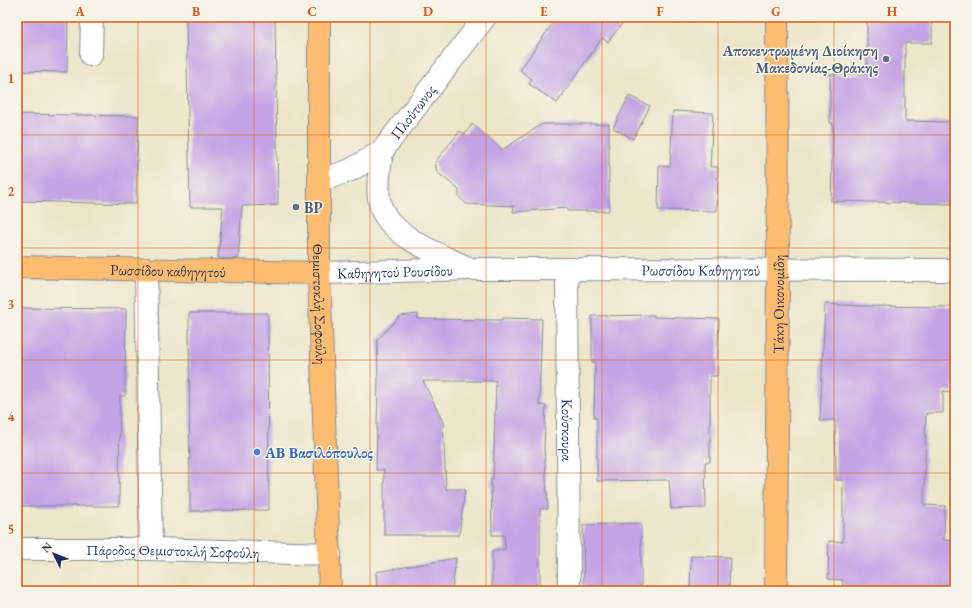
<svg xmlns="http://www.w3.org/2000/svg" width="972" height="608" viewBox="0 0 972 608" font-family="'EB Garamond',serif">
	<rect width="100%" height="100%" fill="#f7f3e8"/>
	<filter id="ink" filterUnits="userSpaceOnUse"><feTurbulence type="fractalNoise" baseFrequency=".025" numOctaves="2"/><feDisplacementMap in="SourceGraphic" scale="8" xChannelSelector="R" yChannelSelector="G"/><feConvolveMatrix kernelMatrix="1 2 1 2 8 2 1 2 1" color-interpolation-filters="sRGB"/></filter>
	<filter id="wash" filterUnits="userSpaceOnUse"><feTurbulence type="fractalNoise" baseFrequency=".012" numOctaves="4" result="noise"/><feDisplacementMap in="SourceGraphic" scale="16" xChannelSelector="R" yChannelSelector="G"/><feGaussianBlur stdDeviation="0.9" result="paint"/><feColorMatrix in="noise" values="0 0 0 0 0 0 0 0 0 0 0 0 0 0 0 0 0 1.4 0 .05"/><feComposite in="paint" operator="in"/></filter>
	<g filter="url(#wash)">
		<rect width="100%" height="100%" fill="#ece6c9"/>
		<g id="blocks">
			<path fill="#c3a3e4" d="M17 17H68L67 72 17 71Z
				M186 17H275L278 205 242 206 238 259 218 258 223 207H190Z
				M557 17H627L608 42 602 38 557 103 529 84 532 79 520 70Z
				M867 17H932V43H905V121L955 122V204L831 201 833 123H830V74H867Z
				M629 96 650 106 633 139 613 128Z
				M673 111 713 113 710 167H718L717 211 658 210 659 166H670Z
				M17 114 138 116 136 204 17 201Z
				M472 124 502 150 542 124H609V211H567V208L513 212 514 206 466 204 459 197V190L437 172 435 162 460 131 465 134Z
				M825 304 862 306 955 307 953 392 943 391V413H926L924 505 945 506 944 540 955 541 954 591H842L843 580 828 579 829 541 843 542V480H836L835 420H820Z
				M17 308 126 309 125 396H120L119 506H17Z
				M189 313H268L269 510 190 511Z
				M418 314V319L502 320 503 318 542 319 539 405 546 406 544 447 548 509H540V591H492V552L505 549 504 535H492L491 479H493L496 381H423L443 422 446 489H465L459 535H384V470H376L378 382 377 340 400 316Z
				M654 315V317L719 319 717 376H710V462H705L706 508 671 509 669 480 597 481V418H594L595 362H592V316Z
				M641 523V591H584L583 525Z
				M691 556 730 557 729 591H690Z
				M456 558 452 591H377L376 572Z"/>
		</g>
	</g>
	<g filter="url(#ink)">
		<use href="#blocks" fill-opacity="0" stroke="#848a94" stroke-width="1"/>
		<g fill="none" stroke-linecap="round" stroke-linejoin="round">
			<g stroke="#848a94" stroke-width="24">
				<g id="minor">
					<path d="M91 55 92 17"/>
					<path d="M382 151C380 168 375 194 382 210 394 238 441 255 468 268"/>
					<path id="s1" d="M319 181 351 170 382 151 485 17"/>
					<path d="M146 269 151 549"/>
					<path id="s2" d="M567 269 569 591"/>
					<path id="s3" d="M319 273 470 269 955 270"/>
					<path id="s4" d="M17 549H151L330 554"/>
				</g>
			</g>
			<g stroke="#848a94" stroke-width="24">
				<g id="major">
					<path id="s5" d="M319 17V273L330 591"/>
					<path id="s6" d="M17 267 319 273"/>
					<path id="s7" d="M776 591 778 269 777 17"/>
				</g>
			</g>
			<use href="#minor" stroke="#fff" stroke-width="22"/>
			<use href="#major" stroke="#fdbc70" stroke-width="22"/>
		</g>
	</g>
	<path fill="none" stroke="#de5710" stroke-width="1" stroke-opacity="0.55" d="M138 17V591M254 17V591M370 17V591M486 17V591M602 17V591M718 17V591M834 17V591M17 135H955M17 248H955M17 360H955M17 473H955"/>
	<g fill="#5c6f8a" stroke="#f7f3e8" stroke-width="1.5">
		<circle cx="886" cy="59" r="4"/>
		<circle cx="296" cy="207" r="4"/>
	</g>
	<circle fill="#3f7fe0" stroke="#f7f3e8" stroke-width="1.5" cx="257" cy="452" r="4"/>
	<g text-anchor="middle" dominant-baseline="central" stroke-width="3" stroke-linejoin="round" paint-order="stroke">
		<g font-size="15" font-weight="bold" fill="#4e5e75" stroke="#f7f3e8" text-anchor="end">
			<text x="878" y="50">Αποκεντρωμένη Διοίκηση<tspan x="878" dy="17">Μακεδονίας-Θράκης</tspan></text>
			<text x="304" y="207" text-anchor="start">BP</text>
		</g>
		<g font-size="15" fill="#1b2f5e" stroke="#f7f3e8">
			<text stroke="none"><textPath href="#s1" startOffset="120">Πλούτωνος</textPath></text>
			<text stroke="none"><textPath href="#s3" startOffset="382">Ρωσσίδου Καθηγητού</textPath></text>
			<text stroke="none"><textPath href="#s6" startOffset="151">Ρωσσίδου καθηγητού</textPath></text>
			<text stroke="none"><textPath href="#s3" startOffset="76">Καθηγητού Ρουσίδου</textPath></text>
			<text stroke="none"><textPath href="#s5" startOffset="287">Θεμιστοκλή Σοφούλη</textPath></text>
			<text stroke="none"><textPath href="#s7" startOffset="287">Τάκη Οικονομίδη</textPath></text>
			<text stroke="none"><textPath href="#s2" startOffset="161">Κούσκουρα</textPath></text>
			<text stroke="none"><textPath href="#s4" startOffset="156">Πάροδος Θεμιστοκλή Σοφούλη</textPath></text>
		</g>
		<g font-size="15" font-weight="bold" fill="#366cbe" stroke="#f7f3e8" text-anchor="start">
			<text x="265" y="452">ΑΒ Βασιλόπουλος</text>
		</g>
	</g>
	<rect width="972" height="608" fill="none" stroke="#f7f3e8" stroke-width="44"/>
	<g transform="translate(54 554) rotate(313)" stroke="#f7f3e8" stroke-width="3" paint-order="stroke">
	<path d="M0-3L7 15L0 10L-7 15Z" fill="#1b2f5e"/>
	<text y="-6" font-size="11" font-weight="bold" text-anchor="middle" fill="#1b2f5e">N</text>
	</g>
	<rect x="22" y="22" width="928" height="564" fill="none" stroke="#de5710" stroke-width="1.5"/>
	<g font-size="13" text-anchor="middle" font-weight="bold" fill="#de5710">
		<text x="80" y="16">A</text>
		<text x="196" y="16">B</text>
		<text x="312" y="16">C</text>
		<text x="428" y="16">D</text>
		<text x="544" y="16">E</text>
		<text x="660" y="16">F</text>
		<text x="776" y="16">G</text>
		<text x="892" y="16">H</text>
		<text x="11" y="83">1</text>
		<text x="11" y="196">2</text>
		<text x="11" y="309">3</text>
		<text x="11" y="421">4</text>
		<text x="11" y="534">5</text>
	</g>
</svg>
